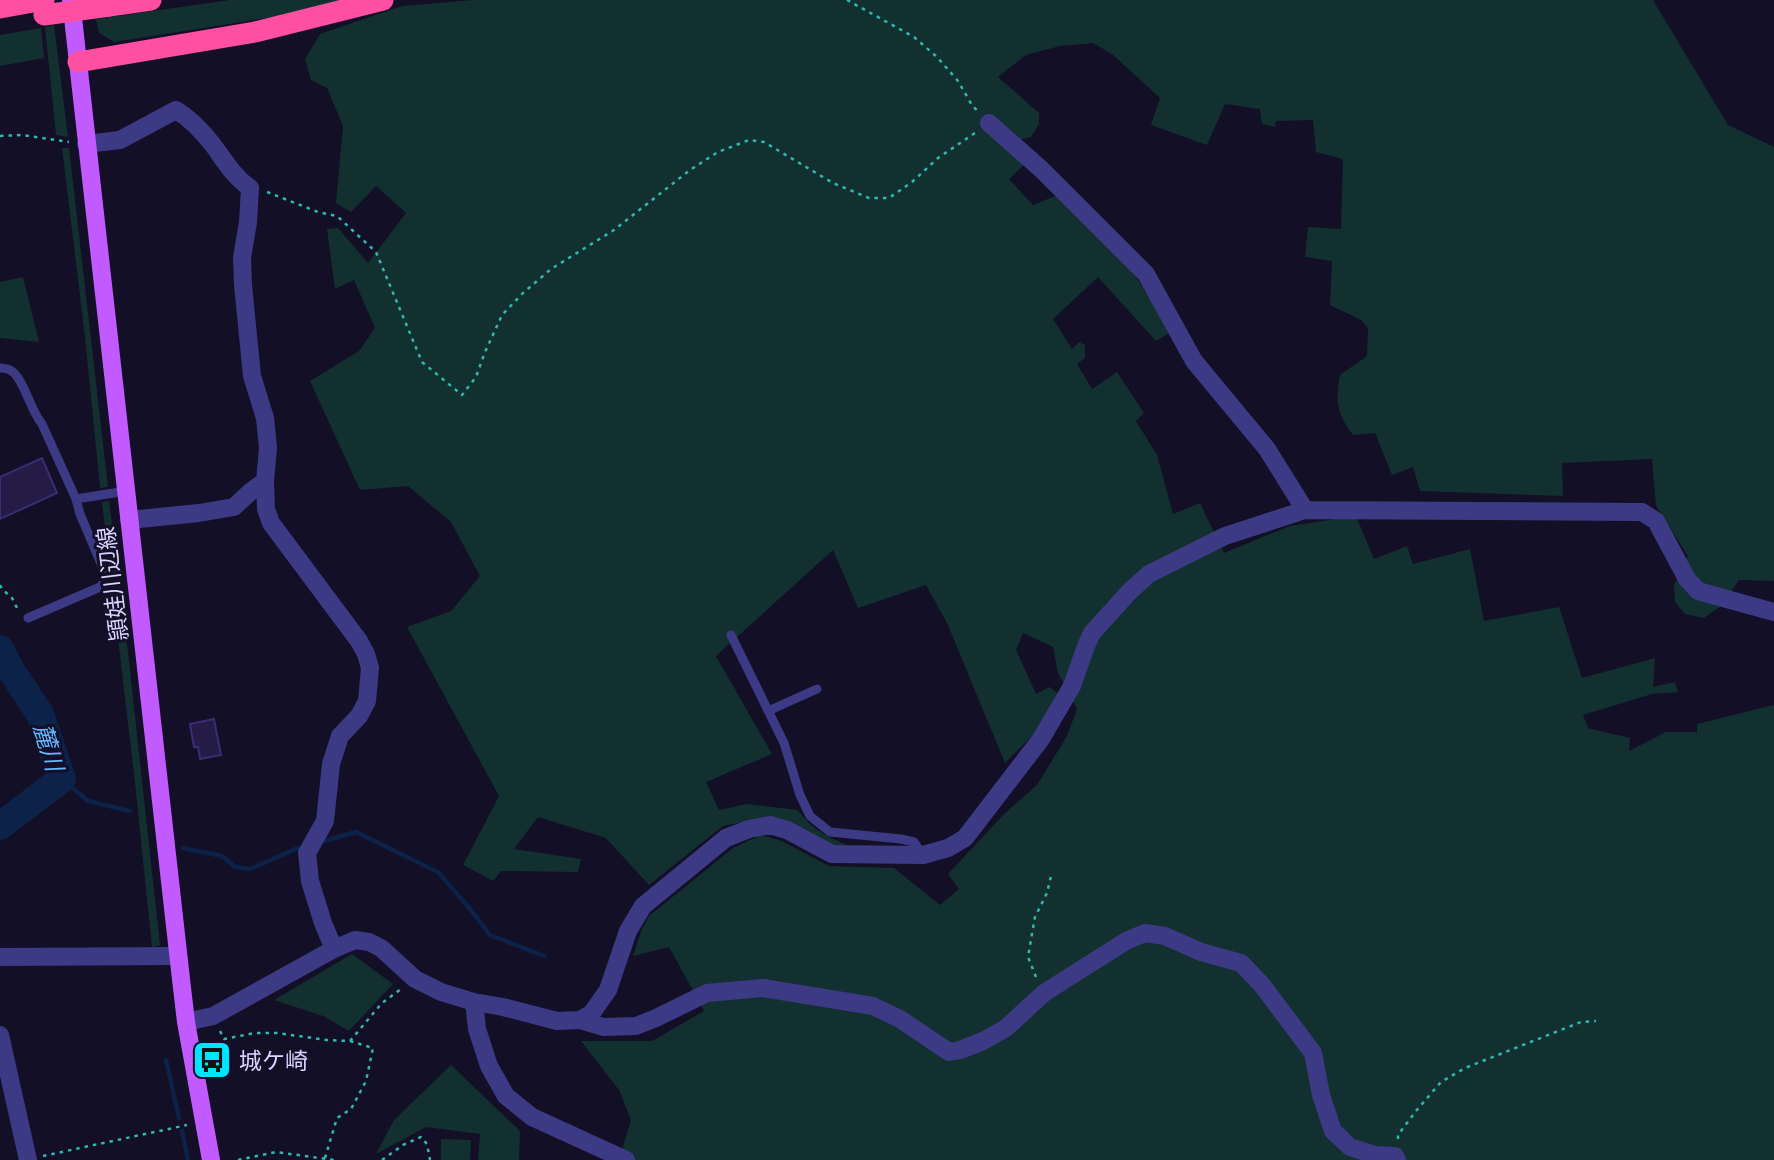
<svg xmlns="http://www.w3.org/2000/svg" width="1774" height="1160" viewBox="0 0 1774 1160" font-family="'Archivo Narrow','Noto Sans JP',sans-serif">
	<rect width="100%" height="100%" fill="#130f26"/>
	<path fill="#12302f" d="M230 0H354L299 13 114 42 99 33 96 19Z
		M473 0H1653L1728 125 1774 147V581L1739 580 1721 606 1704 618 1685 614 1675 602 1674 585 1688 556 1656 506 1652 459 1562 463 1563 496 1420 491 1413 467 1392 475 1375 433 1353 435C1337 414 1335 401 1340 375L1367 356 1368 328 1361 320 1330 305 1332 261 1305 257 1308 227 1341 229 1343 159 1316 152 1313 120 1276 121 1275 127 1262 124 1260 109 1225 104 1207 145 1151 125 1160 98 1112 54 1093 43 1060 46 1026 55 998 77 1039 113V124L1031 137 1020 140 1025 164 1009 179 1033 205 1060 194 1125 261 1172 331 1156 341 1098 277 1053 319 1072 349 1079 342 1085 345V358L1077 364 1092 389 1117 372 1144 413 1136 421 1157 455 1173 514 1200 503 1224 553 1290 526 1356 516 1374 559 1407 546 1413 564 1470 549 1484 621 1559 607 1582 678 1655 658 1653 687 1675 682 1678 692 1652 694 1583 715 1588 728 1630 738 1629 751 1666 732H1697V724L1774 705V1160H619L631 1120 619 1090 581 1041H652L704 1011 669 947 633 956 642 929 649 916 733 848 761 835 782 841 829 866 894 868 940 905 959 889 948 874 1004 814 1037 785 1067 736 1077 709 1058 673 1053 647 1023 633 1016 650 1036 694 1049 687 1058 693 1036 732 1005 763 947 623 926 585 858 608 833 550 716 656 772 754 706 782 719 810 747 804 798 810C813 832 831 838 854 848L832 847 764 818 723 826 649 885 606 838 538 817 514 849 581 859 578 872 501 871 493 881 463 865 499 796 407 627 451 611 480 576 451 522 408 486 360 490 310 381 359 351 375 328 354 280 335 289 327 229 338 228 368 263 406 213 376 186 351 212 336 203 343 126 327 88 311 80 305 59 320 34 402 6Z
		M54 25 68 137 56 135 45 27Z
		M41 28 44 58 0 66V35Z
		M62 148H69L108 487 100 488 85 337Z
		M23 277 39 342 0 338V282Z
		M109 501 128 652 160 945 152 947 135 783 102 502Z
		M352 954 393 984 349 1031 323 1016 274 1000Z
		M451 1065 520 1131 519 1160H478L480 1134 426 1127 376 1154 394 1120Z
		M441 1139 471 1140 470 1160H441Z"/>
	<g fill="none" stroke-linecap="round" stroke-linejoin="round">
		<path stroke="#0c2248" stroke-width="4.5" d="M62 779 88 801 130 811
			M324 841 356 832 438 872 471 910 490 935 544 956
			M183 848 222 856 235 867 250 869 298 848
			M166 1060 179 1118
			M182 1131 188 1160"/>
		<path stroke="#0c2248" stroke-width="28" d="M0 649 11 670 40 714 62 779 0 826"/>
	</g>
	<path fill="#241b47" stroke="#3b2d73" stroke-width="2" d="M42 458 57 493 0 519V477Z
		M214 719 221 755 200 759 198 747H194L190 724Z"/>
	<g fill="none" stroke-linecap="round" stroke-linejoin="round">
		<path stroke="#2fb8b0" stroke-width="2.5" stroke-dasharray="3.5 5" stroke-linecap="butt" d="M847 0 914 37 937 57 958 81 973 107 980 112
			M0 136 22 135 69 142
			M267 192 318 212 337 216 376 252 422 362 462 395 476 377 485 352 502 315 523 293 551 269 614 230 690 170 718 152 749 140 764 142 833 183 869 198H889L912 182 938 158 975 133
			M0 585 2 589 12 598 18 610
			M1036 977 1028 957 1032 934 1035 917 1047 893 1051 876
			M220 1031 224 1039 255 1033H277L327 1040 350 1041 373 1048 366 1081 351 1109 337 1118 325 1158
			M350 1041 382 1003 401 989
			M1398 1139V1135L1416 1111 1441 1082 1465 1068 1581 1022 1596 1021
			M43 1156 187 1125
			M238 1160 276 1152 334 1160
			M382 1160 403 1145 421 1137 427 1144 430 1160"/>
		<path stroke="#3d3a85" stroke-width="9" d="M0 368C6 368 11 369 15 374 26 386 30 409 42 424L76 499 80 514 105 573V581L100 587 28 618
			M76 499 126 491
			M731 635 784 743 800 795 810 816 830 832 901 839 914 842 922 854
			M768 711 817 689"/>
		<path stroke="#3d3a85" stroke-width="18" d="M989 123 1041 169 1146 274 1194 361 1267 449 1305 510
			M86 144 120 140 176 110C191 119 202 131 213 145 224 160 234 177 250 188L248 222 242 258 243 285 252 376 265 418 268 448 265 481 266 509 271 523 359 641 366 654 370 668 367 701 359 716 340 736 331 764 325 821 307 853 310 881 323 923 334 949
			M129 520 199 513 234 507 250 492 265 481
			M0 957 178 956
			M474 1002 477 1029 489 1066 506 1096 532 1117 626 1160
			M580 1020 591 1014 608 990 628 931 643 906 726 838 749 829 770 825 787 830 832 854 923 855 948 848 965 838 1041 739 1072 686 1086 646 1092 633 1130 591 1149 574 1225 536 1305 510 1642 512 1656 521 1687 579 1698 591 1774 612
			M186 1022 213 1016 334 949 355 940 369 942 381 948 415 979 441 992 474 1002 503 1007 557 1021 580 1020 603 1027 636 1026 656 1018 707 993 763 988 873 1006 900 1019 949 1052 960 1050 983 1041 1006 1028 1044 993 1126 941 1145 933 1165 936 1201 952 1241 963 1262 985 1313 1053 1321 1095 1333 1131 1350 1147 1375 1155 1395 1156 1397 1160
			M0 1035 28 1160"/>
		<path stroke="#c25bff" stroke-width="18" d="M71 0 181 979 186 1022 211 1160"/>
		<path stroke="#ff4fa3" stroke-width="21" d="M109 6 151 0
			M0 8 44 0
			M78 62 255 32 383 0"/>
		<path stroke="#ff4fa3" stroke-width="21" d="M44 15 109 6"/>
	</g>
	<defs>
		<g id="bus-square" transform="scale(2.0125)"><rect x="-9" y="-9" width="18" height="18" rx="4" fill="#00e5ff" stroke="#130f26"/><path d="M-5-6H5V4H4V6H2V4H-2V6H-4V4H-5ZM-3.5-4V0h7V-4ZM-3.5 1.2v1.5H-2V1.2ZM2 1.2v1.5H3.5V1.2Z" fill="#111"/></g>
	</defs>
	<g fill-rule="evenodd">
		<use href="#bus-square" x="212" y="1060"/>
	</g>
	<g text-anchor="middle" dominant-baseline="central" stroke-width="6" stroke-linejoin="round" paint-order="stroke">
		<g font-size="23" fill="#d9d4ff" stroke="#130f26">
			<text transform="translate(112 584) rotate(-97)">頴娃川辺線</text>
		</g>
		<g font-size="23" fill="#d9d4ff" stroke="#130f26" text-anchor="start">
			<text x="239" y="1060">城ケ崎</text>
		</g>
		<g font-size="24" font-style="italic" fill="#62b6ff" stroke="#130f26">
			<text transform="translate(49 747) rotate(73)">麓川</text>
		</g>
	</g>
</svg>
